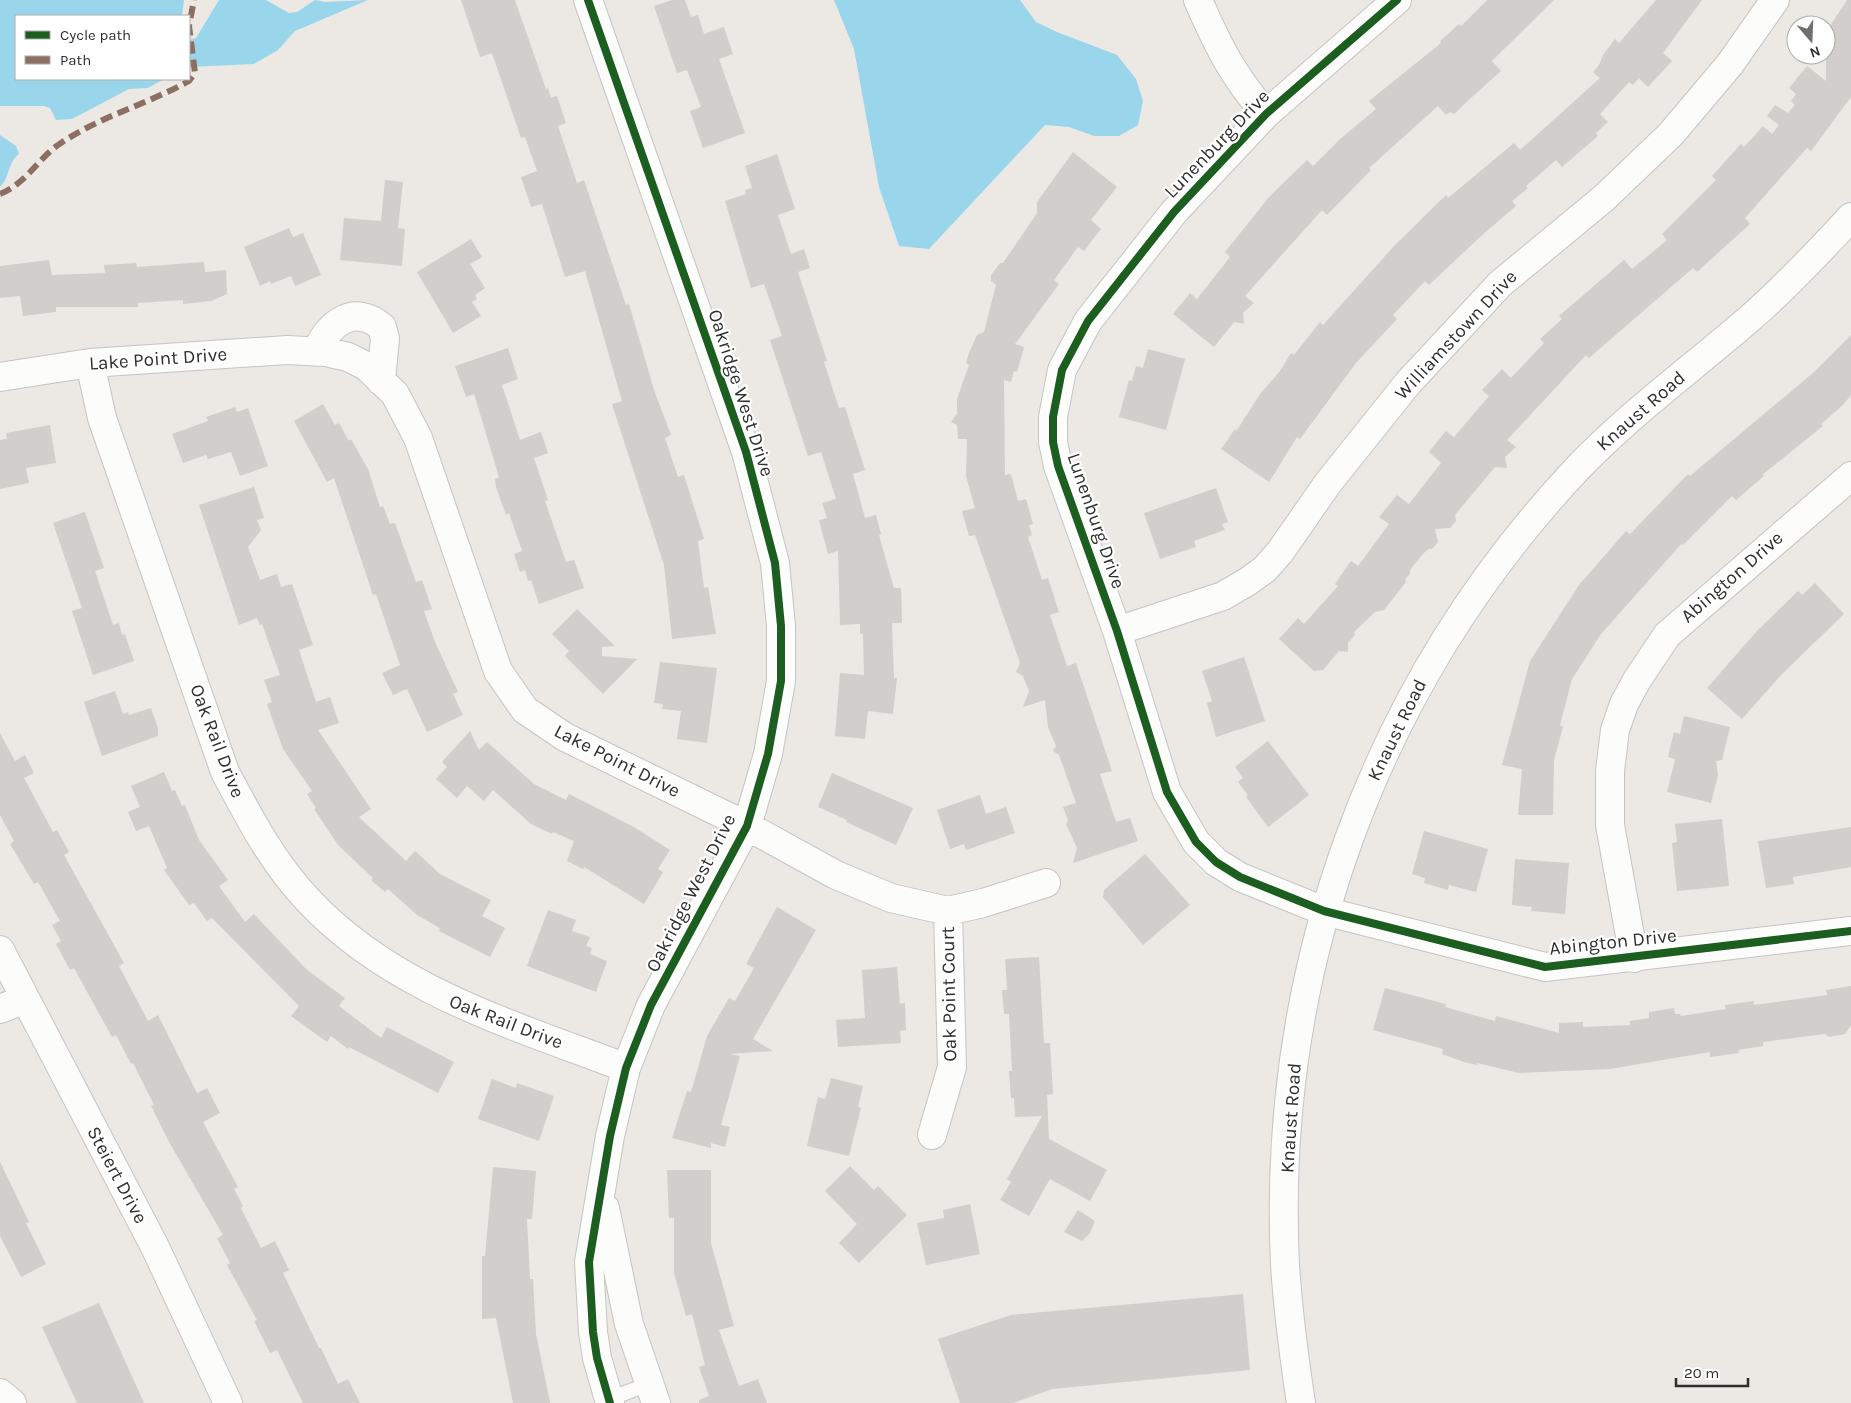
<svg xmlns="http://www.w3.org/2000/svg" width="1851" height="1403" viewBox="0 0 1851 1403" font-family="Karla,sans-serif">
	<rect width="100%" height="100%" fill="#ece8e4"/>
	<path fill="#99d6ec" d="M0 0H184L182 16H16V79H164L148 88 129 89 72 119 56 120 50 108 44 106H0Z
		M219 0H266L289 13 297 12 315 0 325 2 368 0 295 31 278 50 254 64 189 67V40L196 38Z
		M834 0H1020L1036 22 1057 32 1117 55 1136 79 1143 101 1138 125 1119 136H1094L1069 127 1045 125 929 249 899 246 879 187 854 49Z
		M0 135 16 146 19 154C7 163 10 178 0 187Z"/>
	<path fill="#d1cecb" d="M461 0H515L546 89 548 88 551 98 557 96 566 123 558 126 577 183 584 180 626 305 629 304 654 390 671 435 665 438 678 477 684 475 704 539 698 541 704 588 708 587 716 634 672 639 664 565 612 404 622 401 585 271 565 277 542 204 531 207 521 177 537 171 525 137 521 138 492 53 480 57Z
		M672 0H685L691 17 698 15 704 34 724 27 733 54 719 59 745 133 703 148 690 111 701 107 687 70 677 73 654 6Z
		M1487 0H1554L1492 61 1501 71 1472 97 1454 114 1450 112 1446 115 1438 106 1369 168 1371 170 1327 215 1322 210 1245 296 1254 303 1243 313 1244 324 1234 322 1214 347 1173 314 1190 293 1197 299 1230 257 1225 252 1270 196 1307 160 1313 166 1340 139 1376 109 1369 101 1441 43 1440 41 1459 24 1461 26Z
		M1656 0H1702L1663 53 1672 61 1648 87 1639 78 1633 85 1629 82 1600 114 1608 122 1596 133 1598 136 1562 167 1556 160 1526 186 1528 188 1512 201 1516 206 1480 237 1429 285 1425 281 1393 315 1397 319 1356 363 1300 439 1297 437 1269 482 1221 449 1235 429 1237 430 1260 394 1280 371 1291 353 1294 355 1320 322 1323 325 1395 245 1446 195 1448 198 1514 143 1520 150 1600 78 1593 72 1599 65 1603 55 1615 39 1619 43Z
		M1847 0H1851V97L1811 151 1807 148 1745 218 1750 224 1697 272 1693 268 1589 358 1586 355 1507 440 1516 447 1505 457 1507 468 1495 467 1455 515 1456 521 1450 528 1435 529 1438 542 1432 549H1428L1421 556 1410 570V574L1405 579 1406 582 1384 610 1375 612 1354 632 1355 635 1348 643V652L1339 651 1323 670 1314 671 1279 639 1298 618 1304 624 1338 586 1335 584 1351 561 1358 566 1389 524 1379 517 1397 495 1409 504 1441 463 1429 452 1446 431 1454 437 1489 396 1482 390 1502 369 1511 378 1544 343 1540 339 1562 319 1559 316 1624 260 1632 269 1667 240 1662 234 1716 180 1712 176 1741 144 1744 147 1763 126 1772 134 1779 125 1767 116 1775 105 1788 113 1795 105 1791 101 1796 94 1789 88 1807 66 1826 81V32Z
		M1073 152 1117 187 1091 220 1101 229 1084 251 1078 247 1054 280 1059 284 1015 344 1024 347 1017 372 1014 371 1011 382 1004 380 1005 475 1011 474 1018 501 1026 499 1033 524 1029 525 1032 535 1028 537 1042 580 1048 578 1059 612 1050 615 1067 666 1076 663 1112 771 1100 774 1116 822 1130 818 1138 841 1073 863 1077 848 1066 824 1068 820 1063 807 1076 803 1059 755 1053 751 1056 746 1048 727 1045 700 1023 707 1029 691 1023 676 1016 672 1020 663 975 535 969 536 962 511 975 508 966 476 967 439H958L957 425 951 422 957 414V399L969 365 966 363 969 353 977 335 984 332 996 285 991 281V275L1000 263H1003L1037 213V202Z
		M777 154 795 209 778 215 791 254 804 249 810 268 798 272 827 361 824 362 839 408 845 407 865 470 853 474 865 518 876 515 881 534 879 535 894 588H901L902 623H892L894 678H897L893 714 868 711 865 739 835 736 840 673 864 675 863 634H860V624L840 625 838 551 828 554 819 520 827 518 822 503 836 499 821 452 808 456 770 340 782 336 764 284 751 288 725 201 746 194 745 190 752 188 745 166Z
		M385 180 403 182 398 228 405 229 402 266 340 260 344 218 381 221Z
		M289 228 293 237 303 233 321 275 295 286 291 276 271 284 270 281 260 286 244 247Z
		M471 239 482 257 470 264 485 288 475 295 477 299 472 302 481 316 453 333 417 272Z
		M49 260 52 275 105 273 104 265 136 263 137 267 204 262 205 272 226 270 227 294 211 301 183 304V300L138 303V307H56V312L23 316 20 296 0 298V266Z
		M1851 335V395L1843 405 1821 424 1823 426 1762 475 1764 476 1736 500 1732 496 1683 545 1682 543 1601 634 1572 679 1560 725 1563 727 1554 760 1553 815H1518L1522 769 1502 765 1530 661 1579 585 1626 531 1630 534 1688 474 1690 476 1814 372Z
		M508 348 518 379 502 385 520 440 541 432 548 453 534 458 548 500 545 501 566 562 574 560 584 588 539 604 531 580 528 581 525 570 520 572 514 554 522 551 509 513 506 515 496 487 495 479 499 477 474 394 466 397 455 366Z
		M1148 349 1185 359 1166 430 1119 417 1129 380 1132 381 1136 366 1143 368Z
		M323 404 335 425 339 423 349 441 351 439 368 469 380 507 383 506 390 524 395 523 416 582 422 580 432 609 424 611 435 642 458 692 453 694 463 715 427 732 407 689 393 695 382 673 400 665 376 594 373 595 334 478 327 482 294 421Z
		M235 407 237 412 248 408 268 466 240 476 231 452 208 459 206 455 183 463 172 434 208 421 206 417Z
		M50 425 56 463 26 468 29 483 0 489V440L7 439 6 433Z
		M254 487 264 518 257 520 261 530 248 547 260 580 277 574 281 587 292 584 313 645 299 650 316 702 330 697 339 723 318 730 371 809 359 817 406 861 415 851 440 874 491 900 482 916 505 928 490 957 439 931 440 928 417 915 388 889 385 892 371 880 373 878 338 845 314 809 316 808 307 794 312 791 283 749 267 704 272 702 264 680 280 675 262 624 260 625 257 618 239 625 199 505Z
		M1216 488 1228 522 1222 524 1225 530 1194 541 1196 547 1160 559 1144 513Z
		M85 512 104 568 95 571 113 625 119 623 122 635 125 634 134 661 93 675 72 611 82 608 53 523Z
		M1815 583 1844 614 1781 675 1742 719 1707 688 1757 631 1798 591 1802 595Z
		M577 609 615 646 602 647V656L637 659 603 694 565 656 569 651 552 634Z
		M1244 657 1265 721 1216 737 1207 703 1212 701 1202 671Z
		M660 662 717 668 707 743 677 739 681 711 662 709 663 704 654 703Z
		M115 691 123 714 128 712 129 715 151 708 158 728V736L102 756 84 702Z
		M1684 716 1730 727 1722 760 1716 761 1718 775 1711 803 1667 792 1675 759 1668 757 1674 732 1680 734Z
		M470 731 479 750 487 742 534 784 566 800 569 794 634 827 670 850 658 869 663 872 644 904 584 867 583 869 567 861 574 841 553 832 552 834 531 824 493 790 484 801 467 786 457 798 436 779 447 767 442 762Z
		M0 733 15 761 25 755 34 773 24 778 53 832 57 830 69 852 64 855 124 963 119 966 148 1021 158 1015 197 1093 207 1088 220 1113 203 1122 238 1187 234 1189 243 1206 241 1208 261 1248 275 1241 289 1270 283 1273 319 1348H321L338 1384 348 1379 360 1403H303L277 1350 270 1353 254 1321 257 1320 227 1265 230 1263 217 1238 223 1235 169 1142 151 1106 154 1105 133 1063 131 1064 116 1035 112 1037 74 968 70 970 56 944 61 941 52 925 60 921 38 882 34 884 10 844 14 841 0 815Z
		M1268 741 1309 795 1268 827 1246 797 1248 795 1238 782 1243 778 1235 767Z
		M164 772 172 791 175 790 182 806 185 805 199 840 228 880 219 886 245 922 254 914 306 969 345 998 339 1006 381 1038 387 1027 454 1062 438 1093 349 1047 348 1049 331 1036 327 1042 291 1016 299 1006 212 918 207 921 194 903 189 905 164 870 167 868 149 826 136 831 128 812 140 807 131 786Z
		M832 773 913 808 896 845 846 822 847 820 818 807Z
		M980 795 986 814 1006 807 1015 833 966 850 964 844 950 849 937 810Z
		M1722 819 1729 886 1677 891 1672 843 1677 842 1675 824Z
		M1851 827V867L1793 877 1794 884 1766 888 1758 841Z
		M1424 831 1488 849 1476 892 1449 885 1448 890 1424 883 1425 878 1412 874Z
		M1145 854 1190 905 1143 945 1103 897 1104 890Z
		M1515 859 1569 863 1565 914 1531 911 1532 907 1512 905Z
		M777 907 816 930 753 1039 773 1051 729 1054 740 1056 721 1125 730 1127 725 1147 711 1143V1148L672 1138 687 1091 691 1092 707 1036 729 998 735 1001 754 968 746 964Z
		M548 910 576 920 572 931 590 937 586 946 592 948 590 954 607 961 596 992 527 966Z
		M1039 957 1044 1043H1050L1053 1094 1047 1095 1049 1139 1107 1170 1090 1201 1050 1179 1029 1216 1000 1200 1011 1182 1007 1179 1042 1116 1015 1117 1014 1098H1011L1009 1071H1012L1009 1014H1004L1002 990H1007L1005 959Z
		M897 967 900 1004 905 1003 906 1030 900 1031 901 1043 838 1047 836 1020 865 1018 862 970Z
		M1851 986V1025L1845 1034 1829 1037 1825 1034 1763 1042V1046L1738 1050 1739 1053 1710 1057V1052L1610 1069 1519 1073 1477 1063V1065L1464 1062 1442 1054 1443 1049 1373 1030 1385 988 1446 1004 1445 1007 1495 1021 1496 1016 1559 1033V1023L1583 1022V1027L1630 1025V1021L1649 1018V1012L1674 1008 1675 1014H1680L1681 1016 1726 1009 1725 1005 1754 1001V1005L1827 995 1826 990Z
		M831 1078 863 1086 858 1107 861 1108 849 1156 807 1146 818 1097 825 1099Z
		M492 1079 516 1088 517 1083 554 1096 539 1141 478 1119Z
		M0 1162 29 1222 26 1223 46 1264 21 1277 0 1236Z
		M850 1166 874 1190 878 1186 907 1215 859 1263 839 1243 857 1224 825 1191Z
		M493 1167 536 1171 532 1219H527L530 1279H533L536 1334 550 1403H513L496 1318 482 1319V1256H485Z
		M667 1170H711V1243L734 1326 719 1330 739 1386 758 1379 767 1403H699V1400L709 1396 699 1367 705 1365 692 1314 686 1316 674 1273V1218H669Z
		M970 1204 980 1254 926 1265 917 1223 944 1218 943 1210Z
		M1078 1210 1095 1221 1090 1233 1082 1241 1064 1232Z
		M1243 1294 1250 1370 1052 1389 1013 1403H960L938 1339 1011 1315Z
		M99 1303 144 1403H77L42 1327Z"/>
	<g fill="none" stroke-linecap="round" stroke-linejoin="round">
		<g stroke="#c5c4c5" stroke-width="16">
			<path id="service" d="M609 1399 649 1384"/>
		</g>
		<g stroke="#c5c4c5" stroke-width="30">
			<path id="minor" d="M588 0 746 452 775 563 781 626V681L768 754 747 826 651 1005 626 1068 610 1136 589 1262 593 1332 597 1358 610 1403
				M1198 0C1218 46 1233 76 1266 114
				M1397 0 1266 114 1174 212 1088 321 1062 370 1053 417V442L1058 466 1117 631 1167 792 1196 842 1216 862 1240 877 1324 911 1545 967 1851 931
				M316 352C329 323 354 303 382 327L385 339 381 381
				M90 363 102 418 225 772C249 817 272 862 307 899 391 990 514 1025 626 1068
				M0 377 90 363 287 350 326 352 348 357 366 366 395 394 418 438 498 671 525 710 565 737 747 826 836 875 891 898 948 911 983 903 1046 883
				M1117 631 1223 596 1247 582 1265 569 1280 552 1328 483 1408 383 1500 284 1604 198 1671 134 1730 64 1775 0
				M0 950 155 1247 228 1403
				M1634 958 1610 825V771L1615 730 1624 704 1637 680 1667 635 1851 476
				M0 1009 25 999
				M932 1135 952 1067 948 911
				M605 1208 629 1324 656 1403
				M0 1393 12 1403"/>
		</g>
		<g stroke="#c5c4c5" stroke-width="30">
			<path id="secondary" d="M1301 1403C1294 1357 1288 1311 1285 1265 1271 970 1374 686 1575 471 1628 415 1690 370 1748 320 1785 288 1818 253 1851 217"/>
		</g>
		<use href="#service" stroke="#fcfcfb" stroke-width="14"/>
		<use href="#minor" stroke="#fcfcfb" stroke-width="28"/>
		<use href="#secondary" stroke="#fcfcfb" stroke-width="28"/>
		<path stroke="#8d6e63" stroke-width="6" stroke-dasharray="12 6" stroke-linecap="butt" d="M0 194C26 184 39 157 61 143 101 116 148 104 189 81L195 73 189 26 194 0"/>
		<g stroke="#fff" stroke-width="11">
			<path id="cycleway" d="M588 0 746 452 775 563 781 626V681L768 754 747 826 651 1005 626 1068 610 1136 589 1262 593 1332 597 1358 610 1403
				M1397 0 1266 114 1174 212 1088 321 1062 370 1053 417V442L1058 466 1117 631 1167 792 1196 842 1216 862 1240 877 1324 911 1545 967 1851 931"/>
		</g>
		<use href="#cycleway" stroke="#1b5e20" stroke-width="8"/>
	</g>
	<g text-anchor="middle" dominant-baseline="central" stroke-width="4.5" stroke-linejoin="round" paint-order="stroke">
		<g font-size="19" fill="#2e2e2e" stroke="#fff">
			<text transform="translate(1217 144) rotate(-46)">Lunenburg Drive</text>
			<text transform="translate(1456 335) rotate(-47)">Williamstown Drive</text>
			<text transform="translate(158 359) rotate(-4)">Lake Point Drive</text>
			<text transform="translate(741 393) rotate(72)">Oakridge West Drive</text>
			<text transform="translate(1641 411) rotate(-41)">Knaust Road</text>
			<text transform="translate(1096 521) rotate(71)">Lunenburg Drive</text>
			<text transform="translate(1732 577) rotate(-41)">Abington Drive</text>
			<text transform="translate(1397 730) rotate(-64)">Knaust Road</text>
			<text transform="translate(217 741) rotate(69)">Oak Rail Drive</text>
			<text transform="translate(617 761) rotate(27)">Lake Point Drive</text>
			<text transform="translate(691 893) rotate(-63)">Oakridge West Drive</text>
			<text transform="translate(1613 942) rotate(-6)">Abington Drive</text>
			<text transform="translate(949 994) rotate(-91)">Oak Point Court</text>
			<text transform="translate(506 1022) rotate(21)">Oak Rail Drive</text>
			<text transform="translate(1291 1118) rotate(-86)">Knaust Road</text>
			<text transform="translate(117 1175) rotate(62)">Steiert Drive</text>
		</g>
	</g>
	<rect x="15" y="15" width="175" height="65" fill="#ffffff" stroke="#ababab"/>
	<rect x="25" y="31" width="25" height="8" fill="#1b5e20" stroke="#ababab"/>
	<text x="60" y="40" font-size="15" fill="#2e2e2e">Cycle path</text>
	<rect x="25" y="56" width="25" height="8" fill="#8d6e63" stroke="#ababab"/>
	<text x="60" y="65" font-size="15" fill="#2e2e2e">Path</text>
	<g transform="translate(1811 40) rotate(161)"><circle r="24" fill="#ffffff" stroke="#ababab"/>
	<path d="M0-4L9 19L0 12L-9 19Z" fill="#706f6e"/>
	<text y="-8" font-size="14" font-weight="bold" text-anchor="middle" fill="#2e2e2e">N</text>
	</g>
	<path d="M1676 1378v8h72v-8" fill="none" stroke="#2e2e2e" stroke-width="2.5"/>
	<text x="1684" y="1378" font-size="15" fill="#2e2e2e" stroke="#ffffff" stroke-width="4" paint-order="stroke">20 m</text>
</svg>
